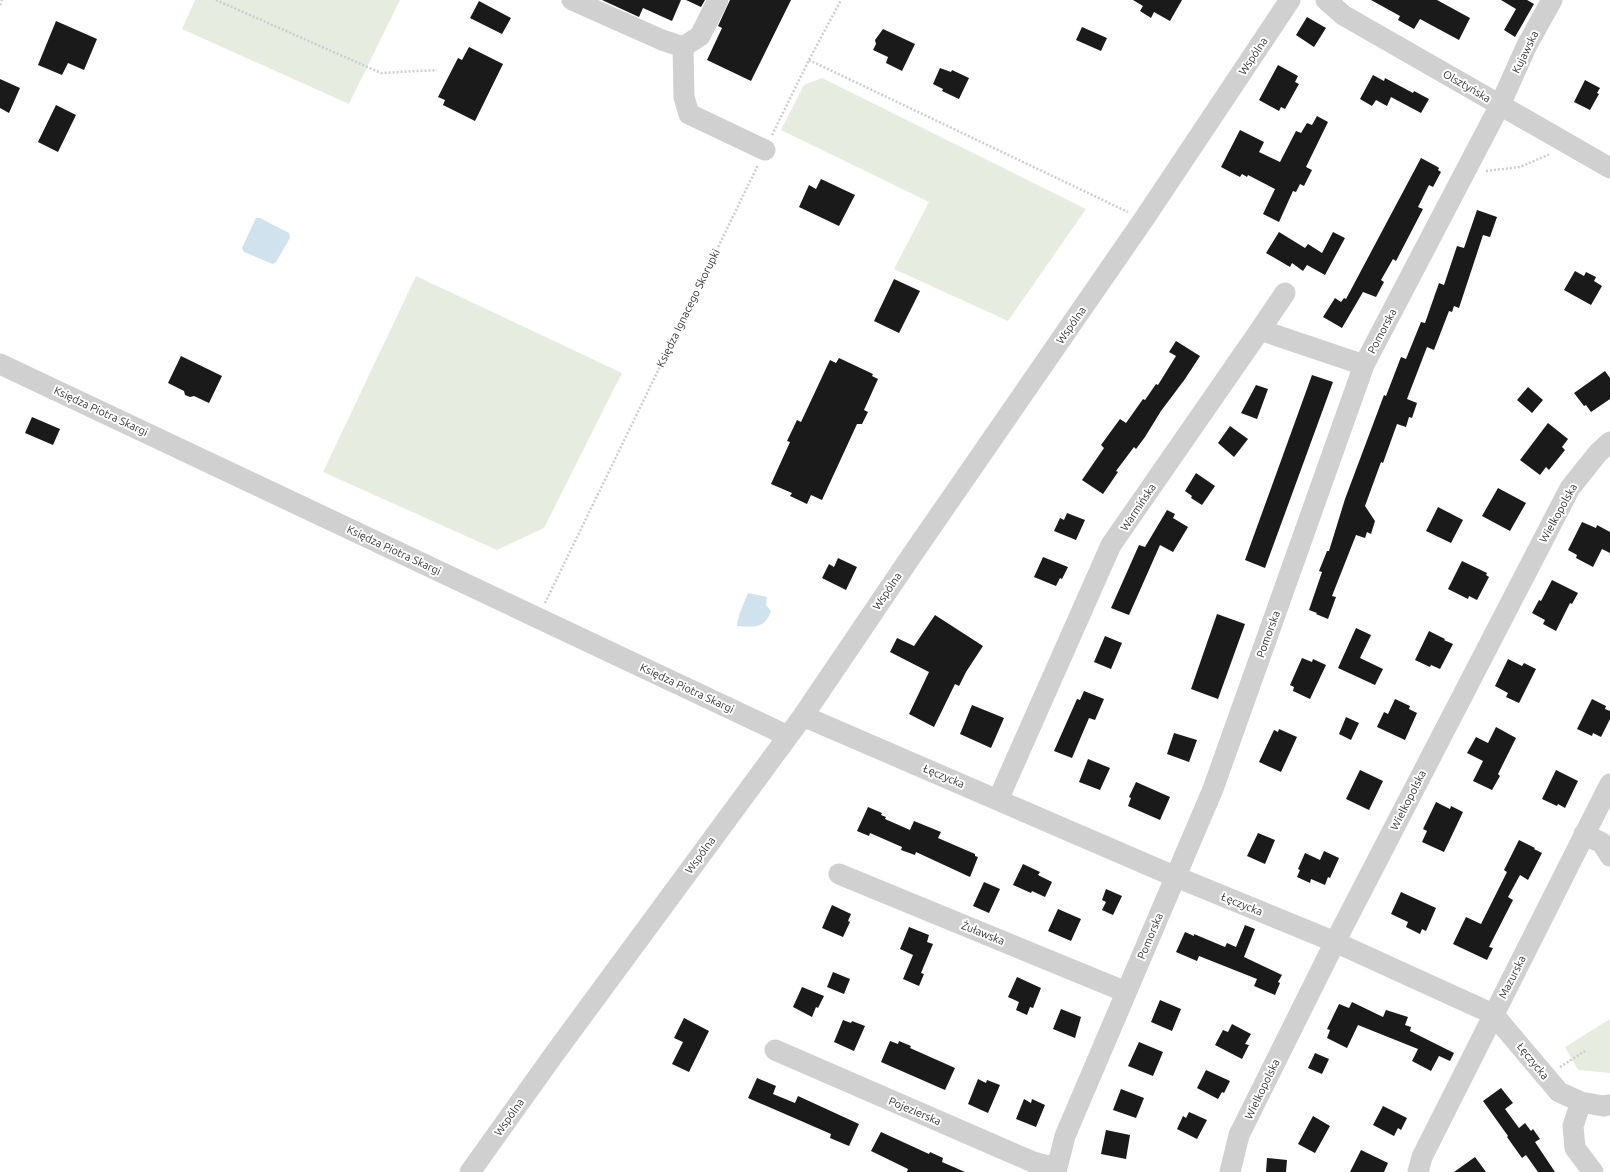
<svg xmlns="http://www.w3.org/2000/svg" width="1610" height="1172" viewBox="0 0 1610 1172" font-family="Ubuntu,sans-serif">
	<rect width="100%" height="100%" fill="#fff"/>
	<path fill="#e6ecdf" d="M195 0H400L349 104 182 29Z
		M822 78 1086 209 1008 321 894 269 929 202 781 130 804 85Z
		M416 276 622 373 544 528 497 550 323 472Z
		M1610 1019V1073L1578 1070 1565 1047Z"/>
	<path fill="#cfe2ee" d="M256 218H260L289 233 290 238 276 262 273 264 244 252 242 248Z
		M748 593 767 597 766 605 771 611C765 629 753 627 737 626 738 614 744 604 748 593Z"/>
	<path fill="#1a1a1a" d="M602 0H681L672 21 643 8 639 17Z
		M686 0H705L701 7Z
		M730 0H791L751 81 707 60 722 28 718 26Z
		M1133 0H1182L1170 21 1154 12 1151 18 1140 11 1143 6Z
		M1371 0H1437L1470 18 1459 40 1420 19 1414 29 1398 20 1400 16Z
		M1501 0H1527L1534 4 1515 37 1504 30 1516 9Z
		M479 1 511 18 502 34 470 18Z
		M1307 17 1326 28 1314 47 1296 35Z
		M56 21 97 39 84 70 68 63 62 75 38 65Z
		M1082 27 1107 38 1101 51 1076 40Z
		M883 29 915 44 902 71 886 63 888 57 873 50 876 44 875 40Z
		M469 47 503 64 475 121 443 105 445 100 438 97 458 58 462 60Z
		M1278 65 1298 76 1295 82 1299 84 1285 109 1281 107 1279 111 1259 100Z
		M940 68 951 72 952 70 969 78 959 99 942 91 943 89 933 84Z
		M1373 75 1384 81 1385 78 1413 93 1414 91 1429 99 1421 113 1391 97 1387 106 1376 100 1372 106 1360 99Z
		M0 79 20 88 9 113 0 108Z
		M1585 80 1600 88 1597 93 1599 94 1590 110 1574 102Z
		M56 105 76 115 58 152 38 142Z
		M1317 116 1328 122 1306 167 1312 170 1304 186 1300 184 1296 192 1293 191 1279 222 1263 214 1275 189 1248 175 1247 177 1242 174 1240 177 1221 167 1240 130 1264 142 1259 152 1280 162 1296 131 1301 133 1307 123 1312 125Z
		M1421 158 1436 166 1439 168 1438 170 1441 172 1433 187 1429 185 1418 207 1423 209 1396 261 1393 259 1381 280 1384 282 1376 297 1363 292 1342 328 1323 317 1335 298 1341 302 1344 298 1346 299Z
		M821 179 855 195 839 226 799 207 809 185 816 189Z
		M1477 210 1497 217 1490 237 1483 235 1459 308 1454 306 1452 312 1449 311 1434 350 1427 347 1407 399 1417 403 1412 418 1409 417 1406 427 1397 424 1383 463 1381 462 1365 506 1375 521 1371 534 1367 532 1365 538 1356 535 1332 596 1336 597 1328 619 1316 614 1317 613 1309 610 1322 572 1319 571 1327 551H1329L1345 499 1384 395 1386 396 1401 357 1406 359 1421 322 1425 323 1439 283 1444 285 1457 246 1464 248Z
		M1279 232 1305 248 1308 244 1322 253 1333 232 1345 238 1325 275 1307 265 1303 271 1292 263 1290 267 1266 253Z
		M1575 271 1584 276 1586 272 1596 277 1594 281 1602 286 1591 305 1564 290Z
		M894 279 920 291 899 333 874 321Z
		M1176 341 1200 356 1185 379 1161 411 1145 437 1136 449 1134 447 1116 471 1118 472 1103 494 1082 480 1104 448 1101 445 1120 419 1126 423 1143 399 1145 400 1156 384 1158 385 1176 356 1169 352Z
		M181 356 222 376 209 403 194 396 190 397 185 395 184 391 168 383Z
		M839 358 873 374 872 376 878 379 864 410 868 412 862 424H857L822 500 811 495 807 504 790 496 792 493 771 484 790 442 787 441 797 420 801 422 830 360 836 363Z
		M1605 371 1610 378V399L1591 412 1586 405 1584 406 1574 393Z
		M1312 375 1333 382 1265 568 1245 560Z
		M1256 385 1268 389 1257 419 1241 413Z
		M1528 387 1543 400 1532 413 1517 400Z
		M32 417 60 429 53 445 25 433Z
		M1548 423 1568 439 1562 447 1565 450 1549 470 1546 467 1540 475 1520 460Z
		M1230 426 1248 439 1234 457 1218 443Z
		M1196 473 1215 486 1202 505 1191 498 1192 496 1185 491Z
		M1498 488 1526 503 1510 531 1482 516Z
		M1438 507 1463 520 1451 543 1426 531Z
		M1167 510 1175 514 1173 518 1188 527 1173 552 1160 545 1129 615 1111 608 1139 545 1145 547Z
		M1067 513 1085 520 1076 540 1054 531 1060 518 1064 520Z
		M1582 522 1596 528 1597 525 1610 532V553L1602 549 1593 567 1576 558 1577 555 1568 550Z
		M1043 557 1068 567 1062 579 1060 578 1056 586 1034 577Z
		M838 558 857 567 846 590 822 578 829 564 834 567Z
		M1462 561 1487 573 1486 575 1489 577 1477 600 1469 596 1468 599 1448 589Z
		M1552 580 1578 593 1572 604 1570 603 1556 631 1543 624 1545 620 1532 613 1539 600 1541 601Z
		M1217 614 1245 624 1218 699 1191 689Z
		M935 615 983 646 966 672 959 686 955 684 934 727 909 714 929 672 890 652 897 638 914 646Z
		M1356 628 1371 635 1360 658 1383 669 1375 685 1338 668Z
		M1429 631 1445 639 1444 640 1453 644 1440 669 1431 665 1430 667 1415 660Z
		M1105 636 1122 643 1111 669 1094 662Z
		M1302 658 1312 662 1313 659 1326 665 1310 699 1293 691 1294 687 1290 685Z
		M1508 659 1522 666 1524 663 1536 669 1519 703 1506 697 1508 693 1495 686Z
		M1084 691 1104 699 1095 720 1089 718 1072 758 1054 751 1077 699 1080 700Z
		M1395 699 1410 706 1409 709 1417 713 1405 740 1377 727 1384 712 1388 714Z
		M1592 699 1606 706 1605 709 1610 711V719L1601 737 1593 733 1592 736 1577 729Z
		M972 705 1004 718 991 748 960 734Z
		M1346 717 1359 723 1351 740 1339 734Z
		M1496 727 1516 738 1498 774 1500 776 1492 790 1473 781 1483 761 1467 753 1476 737 1488 743Z
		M1279 729 1297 737 1281 772 1259 762 1274 730 1278 732Z
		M1174 733 1197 740 1189 762 1167 754Z
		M1088 759 1110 768 1100 790 1079 782Z
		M1360 770 1383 781 1369 810 1346 799Z
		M1556 770 1578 781 1565 808 1558 804 1557 806 1542 799Z
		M1136 782 1170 797 1160 820 1128 806 1131 798 1129 797Z
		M1436 802 1450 809 1451 806 1463 812 1444 852 1422 842 1427 831 1423 829Z
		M868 807 882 813 881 815 886 817 885 819 910 830 914 821 941 832 938 838 975 854V856L978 857 970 877 916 852 915 855 901 850 902 847 870 833 869 836 857 831Z
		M1258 833 1275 840 1265 864 1247 856Z
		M1519 840 1535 848 1534 849 1542 853 1528 880 1520 875 1508 897 1513 900 1489 947 1493 948 1487 960 1453 944 1466 917 1481 924 1507 872 1504 870Z
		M1324 851 1339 858 1330 878 1328 877 1325 885 1311 879 1310 883 1297 877 1300 870 1298 869 1305 853 1320 860Z
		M1023 864 1040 872 1038 875 1052 882 1045 897 1032 891 1031 893 1013 885Z
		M984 882 1000 889 989 913 973 906Z
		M1106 889 1122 896 1113 915 1102 910 1106 902 1102 900Z
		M1401 892 1436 908 1426 931 1422 929 1420 934 1406 927 1408 922 1391 914Z
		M832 905 851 914 848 921 850 922 843 937 822 928Z
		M1058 909 1081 919 1071 941 1048 931Z
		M1245 925 1255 929 1244 957 1282 975 1278 982 1280 983 1275 995 1254 986 1257 979 1199 956 1197 961 1176 952 1185 932 1194 936V934L1225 947 1227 943 1236 947Z
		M909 927 929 935 927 942 933 944 921 973 924 974 919 986 903 979 913 955 900 949Z
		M833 972 850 979 844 994 827 987Z
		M1017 977 1041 988 1033 1008 1030 1007 1027 1015 1016 1010 1019 1002 1008 997Z
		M802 987 824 996 818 1008 816 1007 812 1017 793 1007Z
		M1160 1000 1181 1009 1172 1031 1151 1022Z
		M1352 1002 1383 1017 1386 1010 1408 1017 1405 1025 1411 1027 1410 1031 1454 1053 1450 1061 1439 1056 1431 1071 1412 1061 1418 1049 1358 1025 1347 1048 1327 1038 1330 1030 1327 1029 1339 1004 1349 1008Z
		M1061 1009 1081 1017 1075 1038 1053 1029Z
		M684 1018 709 1031 689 1072 672 1064 683 1042 674 1038Z
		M843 1020 851 1023 852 1021 865 1026 854 1051 834 1042Z
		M1232 1024 1251 1034 1245 1044 1249 1045 1242 1059 1215 1045 1223 1030 1228 1032Z
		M890 1041 898 1044 899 1041 911 1046 910 1048 955 1068 945 1090 881 1062Z
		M1139 1042 1163 1052 1153 1076 1128 1066Z
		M1315 1053 1329 1059 1322 1074 1308 1068Z
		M1206 1070 1230 1081 1224 1093 1222 1092 1218 1099 1197 1088Z
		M757 1078 776 1086 773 1094 795 1103 798 1096 859 1124 849 1146 830 1138 831 1134 748 1098Z
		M978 1079 986 1083 987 1080 1000 1085 988 1113 968 1104Z
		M1501 1088 1513 1103 1505 1109 1519 1128 1525 1123 1531 1131 1533 1129 1540 1139 1535 1142 1555 1172H1538L1526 1155 1522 1158 1507 1137 1508 1136 1483 1101Z
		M1121 1089 1144 1098 1136 1118 1113 1110Z
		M1024 1099 1031 1103 1032 1099 1045 1105 1036 1127 1016 1119Z
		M1383 1106 1407 1118 1401 1130 1398 1128 1394 1136 1373 1125Z
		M1189 1112 1207 1120 1197 1139 1177 1129 1183 1116 1186 1118Z
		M1313 1116 1330 1126 1315 1153 1298 1144Z
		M1106 1130 1130 1135 1126 1159 1101 1154Z
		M881 1132 929 1154 930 1152 943 1158 942 1162 965 1172H907L908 1169 871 1151Z
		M1361 1150 1388 1163 1384 1172H1350Z
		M1475 1157 1486 1172H1454Z
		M1267 1158 1287 1160 1286 1172H1266Z"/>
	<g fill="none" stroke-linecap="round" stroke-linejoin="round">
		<path stroke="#cdcdcd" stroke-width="2.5" stroke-dasharray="2 2" stroke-linecap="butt" d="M216 0 381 73 437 70
			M0 5 2 0
			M809 60 1128 212
			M772 135 809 60 841 0
			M1486 171 1520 167 1550 154
			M545 603 758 165
			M1560 1067 1585 1051"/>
		<path stroke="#d0d0d0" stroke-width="21" d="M572 0 662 40 683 47 700 36 718 0
			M1326 0 1343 15 1610 168
			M683 47 684 97 689 114 765 150
			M1260 330 1285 293
			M0 364 788 736
			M803 716 1169 874 1335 942 1493 1014 1559 1092 1581 1102 1603 1106 1610 1105
			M998 800 1111 545 1260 330 1364 365
			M1584 834 1602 843 1610 856
			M839 874 1126 992
			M775 1050 1033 1162 1056 1168
			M1581 1102 1573 1126 1575 1148 1593 1172
			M470 1172 555 1053 803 716 914 552 1144 219 1290 0
			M1056 1172 1065 1136 1213 789 1364 365 1500 105 1527 45 1552 0
			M1230 1172 1239 1135 1335 942 1570 488 1598 453 1610 442
			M1418 1172 1422 1157 1610 784"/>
	</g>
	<g text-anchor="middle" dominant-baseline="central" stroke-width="4" stroke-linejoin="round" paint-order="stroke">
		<g font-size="11" fill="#333" stroke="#fff">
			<text transform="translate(1525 52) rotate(-64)">Kujawska</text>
			<text transform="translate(1253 56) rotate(-56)">Wspólna</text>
			<text transform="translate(1467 86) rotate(30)">Olsztyńska</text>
			<text transform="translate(688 308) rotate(-64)">Księdza Ignacego Skorupki</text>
			<text transform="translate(1071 325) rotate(-55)">Wspólna</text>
			<text transform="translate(1382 331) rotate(-62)">Pomorska</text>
			<text transform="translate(101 411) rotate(25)">Księdza Piotra Skargi</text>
			<text transform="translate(1138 507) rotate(-56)">Warmińska</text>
			<text transform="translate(1558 513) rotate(-61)">Wielkopolska</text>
			<text transform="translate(394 550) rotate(25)">Księdza Piotra Skargi</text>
			<text transform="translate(887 591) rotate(-56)">Wspólna</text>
			<text transform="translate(1268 634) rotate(-70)">Pomorska</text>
			<text transform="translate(687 688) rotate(25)">Księdza Piotra Skargi</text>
			<text transform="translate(944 776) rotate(23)">Łęczycka</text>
			<text transform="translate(1408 800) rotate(-63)">Wielkopolska</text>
			<text transform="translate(700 855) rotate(-54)">Wspólna</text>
			<text transform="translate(1242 904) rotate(22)">Łęczycka</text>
			<text transform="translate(983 933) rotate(22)">Żuławska</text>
			<text transform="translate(1150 936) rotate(-67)">Pomorska</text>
			<text transform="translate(1512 977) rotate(-63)">Mazurska</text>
			<text transform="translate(1533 1061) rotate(51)">Łęczycka</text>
			<text transform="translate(1262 1089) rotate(-64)">Wielkopolska</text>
			<text transform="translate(915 1111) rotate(23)">Pojezierska</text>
			<text transform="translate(509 1117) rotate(-55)">Wspólna</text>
		</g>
	</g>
</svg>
